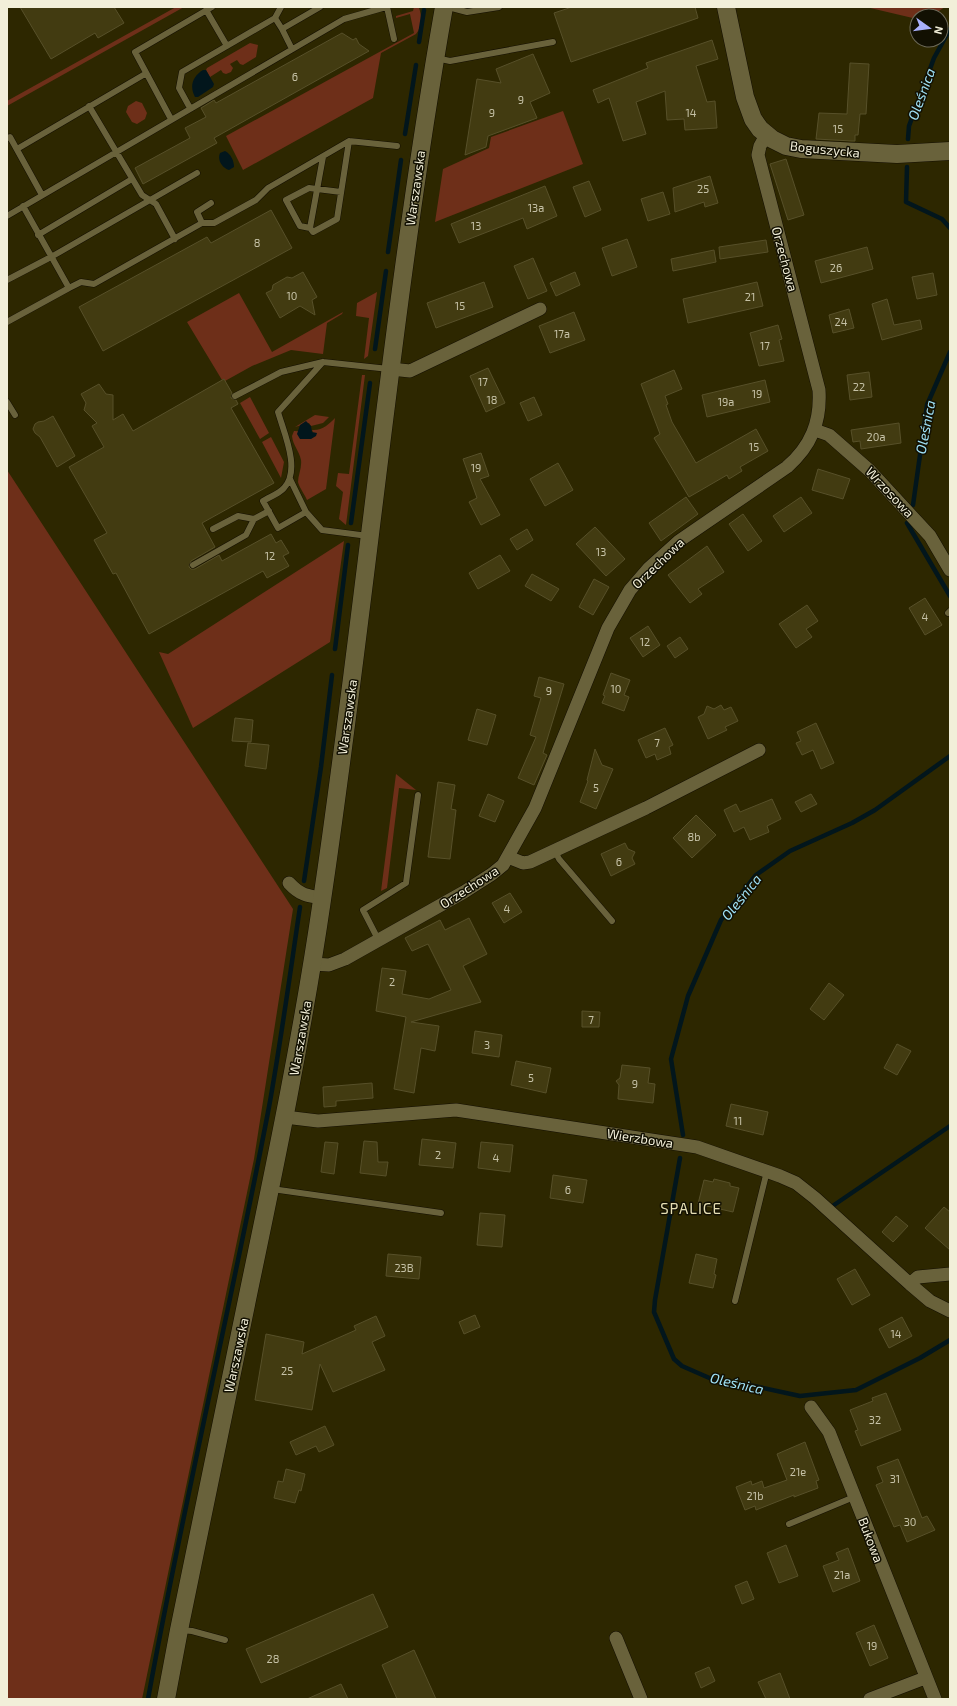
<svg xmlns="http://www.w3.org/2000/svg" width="957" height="1706" viewBox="0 0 957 1706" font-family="'Exo 2',sans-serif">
	<rect width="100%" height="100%" fill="#2d2700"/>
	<path fill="#6e2f19" d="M176 7H184L7 106V101Z
		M414 7 419 8C422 16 422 27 416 34L381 53 373 98 243 170 226 136 414 33 410 14 396 18V16L413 11Z
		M866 7H945L931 16H917V19Z
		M250 43 258 45 256 57 243 65 240 64 237 60 230 64 233 68 231 72 226 74 223 73 221 70 210 77 206 70 207 68Z
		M136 101 142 103 147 113 145 119 137 124 132 122 126 112 128 106Z
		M563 111 583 164 435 222 443 169 489 148 491 137Z
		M377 292 368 356 364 359 369 318 356 316 357 303Z
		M239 293 272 352 343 312 342 314 327 323 323 354 291 350 252 366 225 381 224 379 222 380 187 322Z
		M362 375H365L346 525 339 519 343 492 336 486 338 473 349 474Z
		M250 397 269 433 260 439 240 403Z
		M315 415 329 417 323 423 311 426 309 423 295 427Z
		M335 418 326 489 307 500C305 495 299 487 298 482 298 475 302 468 301 460 299 450 293 446 292 436L294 431 313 432 312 430C322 431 329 424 335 418Z
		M271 437 284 462 281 478 262 442Z
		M7 470 293 909 254 1159 142 1699H7Z
		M344 541 330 642 193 728 159 652 168 654Z
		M396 774 416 790 399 788 387 888 381 891Z"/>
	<path fill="#02161c" d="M203 70H206L214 84 213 87 198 97H195C189 86 193 76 203 70Z
		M225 151C231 154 234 161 234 167L229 170C222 168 217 160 220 153Z
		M306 421 311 426 312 432 317 433 316 436 311 439H300L297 434 300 425Z"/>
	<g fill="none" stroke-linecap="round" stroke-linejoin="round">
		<path stroke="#02161c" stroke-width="4.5" d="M419 42 424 10
			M405 134 416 65
			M908 139 909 126 934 58 950 29
			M907 167 906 202 942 219 950 228
			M388 252 401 160
			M375 349 386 271
			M913 505 927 405 950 352
			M351 523 370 383
			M907 523 950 596
			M335 649 348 545
			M304 881 321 767 332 675
			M683 1135 671 1059 688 996 721 920 756 875 790 851 852 823 875 810 950 756
			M680 1158 655 1300 654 1312 674 1359 682 1366 714 1380 754 1386 800 1396 856 1390 920 1358 950 1340
			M834 1205 950 1126
			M148 1699C184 1501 231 1305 269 1107 281 1041 290 974 300 907"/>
	</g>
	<path fill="#423b11" stroke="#575029" d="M20 7H114L124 23 98 38 95 33 51 59Z
		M572 7H695L698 18 571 62 554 13Z
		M342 33 353 40 356 38 359 44 369 51 214 138 217 143 143 184 135 168 190 138 185 128 206 117 201 108 214 100 216 103Z
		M712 40 718 59 696 66 707 102 715 101 717 128 685 130 684 119 667 120 665 91 636 102 646 134 623 141 609 98 598 103 593 90 648 68 646 63Z
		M533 54 550 93 530 102 537 118 488 136 486 147 465 155 477 79 501 83 496 69Z
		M850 63 869 64 866 114H860L858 135H855V141H852L816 139 819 113 847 114Z
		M786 159 804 215 788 220 770 164Z
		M710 176 718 203 705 207 704 202 675 212 673 188Z
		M589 181 601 210 585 217 573 187Z
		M545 186 557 216 527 229 523 218 459 243 451 224Z
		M663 192 670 214 648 221 641 199Z
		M271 210 292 248 103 351 79 307 207 237 211 243Z
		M627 239 637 267 612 276 602 248Z
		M766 240 768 252 720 259 719 247Z
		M867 247 873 269 821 283 815 261Z
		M714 250 716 262 673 271 671 259Z
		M533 258 547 291 528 299 514 266Z
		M303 272 317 297 312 300 315 315 300 306 280 318 266 293 272 290 273 285 287 277 292 278Z
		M575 272 580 285 556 296 550 283Z
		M933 273 937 295 917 299 912 277Z
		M484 282 493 307 436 328 427 303Z
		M757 282 763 306 688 323 683 299Z
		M887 299 894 325 920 320 922 329 882 340 872 304Z
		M849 309 854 328 833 333 829 315Z
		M574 312 585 340 550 353 539 326Z
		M778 325 782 339 779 340 784 361 759 366 750 333Z
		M488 368 505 403 486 412 470 376Z
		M674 370 682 389 665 396 668 404 666 405 672 422 696 463 756 429 768 451 740 467 742 471 729 479 727 475 689 497 654 438 660 434 641 384Z
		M869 372 872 397 850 400 847 375Z
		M224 379 232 393 231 398 236 400 238 404 231 408 274 483 202 523 215 547 191 561 189 567 191 569H195L219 555 222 561 271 534 276 543 281 540 289 553 283 556 289 566 267 578 263 571 149 634 116 573 113 574 94 540 107 533 69 467 104 447 92 426 97 423 84 410 86 403 81 394 99 384 106 394 113 395V420L123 414 133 431Z
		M765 380 770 402 707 417 702 395Z
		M534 397 542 415 528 421 520 403Z
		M53 416 75 456 57 467 40 437 35 433 33 429 35 424 38 422 44 421Z
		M899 423 901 443 861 449 860 441 853 442 851 430Z
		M481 453 489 476 480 479 500 515 481 525 469 502 477 498 463 459Z
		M558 463 573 490 545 506 530 479Z
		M818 469 850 479 843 499 812 490Z
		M686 497 698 514 661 541 649 523Z
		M801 497 812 513 784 532 773 516Z
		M743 514 762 541 748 551 729 524Z
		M595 527 625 559 606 576 576 544Z
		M527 529 533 540 517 550 510 539Z
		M707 546 724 572 698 589 702 594 690 603 668 575Z
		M500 555 510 571 478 589 469 573Z
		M532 574 559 589 551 601 525 586Z
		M594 579 609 587 593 615 579 607Z
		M925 598 942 625 925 635 909 608Z
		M807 605 818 621 806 629 812 637 796 648 779 624Z
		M648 626 660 645 643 657 630 638Z
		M680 637 688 649 675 658 667 646Z
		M611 673 630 680 624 695 629 697 624 711 602 703 605 696 603 695Z
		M539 677 564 684 543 753 547 755 534 785 518 778 536 737 530 735 541 698 534 696Z
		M721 705 724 710 731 707 738 721 725 727 727 730 708 739 698 717 704 714 707 706 714 709Z
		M477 709 496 715 487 745 468 740Z
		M235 718 253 720 251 742 232 741Z
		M816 723 834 763 821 769 813 750 802 755 796 743 801 741 797 732Z
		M665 728 673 745 669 747 671 754 657 760 655 754 646 758 638 740Z
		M248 743 269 745 266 769 245 766Z
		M595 749 602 765 613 769 596 809 580 802 588 781 587 780Z
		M438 782 455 785 451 809 456 810 450 859 428 857Z
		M488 794 504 801 495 822 479 816Z
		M811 794 817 804 801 812 795 802Z
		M772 799 781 819 767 826 769 832 750 840 744 827 734 832 724 810 736 804 740 812Z
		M696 815 716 835 692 858 673 838Z
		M625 843 628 849 635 852 632 858 635 864 611 876 601 854Z
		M510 893 522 912 504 923 492 903Z
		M469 918 487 954 463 966 481 1002 411 1022 439 1026 435 1051 421 1048 414 1093 394 1089 406 1017 376 1011 382 968 406 971 402 994 429 999 451 990 428 944 412 951 405 938 440 920 445 930Z
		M829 983 844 995 824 1020 810 1009Z
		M582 1011 600 1012 599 1027H582Z
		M475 1031 502 1035 499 1057 472 1053Z
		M897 1044 911 1051 897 1075 884 1068Z
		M516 1061 551 1068 546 1093 511 1085Z
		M622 1065 650 1068 648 1083 655 1084 653 1103 618 1099 619 1085 616 1081 620 1078Z
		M372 1083 373 1098 336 1101V1106L324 1107 323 1087Z
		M731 1104 768 1112 763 1135 726 1126Z
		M422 1139 456 1143 453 1168 419 1165Z
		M364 1141 377 1142 378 1162H388L386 1176 360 1173Z
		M325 1142 338 1143 334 1174 321 1172Z
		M481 1142 513 1145 510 1172 478 1168Z
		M553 1175 587 1180 583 1203 550 1198Z
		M714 1179 730 1183V1186L739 1188 733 1212 698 1204 704 1180 713 1182Z
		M944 1207 950 1212V1250L925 1228Z
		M480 1213 505 1215 502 1247 477 1245Z
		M896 1216 908 1226 893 1242 882 1232Z
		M388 1254 421 1257 419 1279 386 1276Z
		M696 1254 717 1259 714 1274 716 1275 713 1288 689 1283Z
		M855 1269 870 1295 852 1305 837 1279Z
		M475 1315 480 1327 464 1334 459 1322Z
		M376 1316 385 1336 372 1342 385 1370 333 1392 320 1364 312 1410 255 1400 266 1334 304 1342 302 1354 356 1330 354 1326Z
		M902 1317 912 1336 889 1348 879 1329Z
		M886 1393 901 1430 861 1446 855 1431 858 1430 850 1410 873 1401 872 1398Z
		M325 1426 334 1445 319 1452 316 1446 296 1455 290 1442Z
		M805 1442 819 1480 816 1481 818 1488 794 1497V1495L756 1510 755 1506 745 1510 736 1487 751 1481 752 1485 762 1481 764 1488 787 1480 777 1454Z
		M898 1459 922 1518 927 1516 935 1530 907 1542 900 1525 894 1527 876 1485 883 1482 877 1467Z
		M286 1469 305 1474 301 1491 299 1490 295 1503 274 1498 278 1481 283 1482Z
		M786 1545 798 1576 779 1583 767 1553Z
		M848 1548 860 1581 833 1592 823 1566 839 1560 836 1553Z
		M747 1581 754 1599 742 1604 735 1586Z
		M373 1594 388 1627 261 1683 246 1649Z
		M874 1625 888 1658 870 1666 856 1633Z
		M414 1650 436 1699H397L382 1665Z
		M709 1667 715 1681 701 1688 695 1673Z
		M780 1673 790 1699H766L758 1682Z
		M341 1684 348 1699H307Z"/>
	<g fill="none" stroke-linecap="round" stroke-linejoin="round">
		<g stroke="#140f00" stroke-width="7">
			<path id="lane" d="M387 7 394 39
				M448 7 467 12 499 7
				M206 10 227 46
				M275 18 281 7
				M292 49 282 29 320 7
				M436 58 450 61 553 42
				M89 106 142 195 156 204 175 239
				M190 108 179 88 182 72 275 18 282 29
				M171 119 135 52 212 7
				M7 138 10 137 42 195
				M17 149 145 74
				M323 157 310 228 313 232 337 219 349 141
				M7 216 344 19 386 7
				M202 223 197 212 211 203
				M310 228 300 226 286 200 309 188 341 192
				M38 235 132 179
				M7 280 51 257 197 173
				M69 288 81 282 94 284 202 223H214L256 200 268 188 349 141 397 146
				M7 322 69 288 23 206
				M235 396 281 372 323 362 389 369
				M7 402 15 415
				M290 479 306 512 278 528 263 501C269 497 279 494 284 488 301 470 284 433 278 412L323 362
				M306 512 322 530 368 536
				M213 529 238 516 254 519
				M193 565 246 535 254 519 269 511
				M948 613 950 611
				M555 851 559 859 612 921
				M379 941 363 910 406 883 418 795
				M272 1189 441 1213
				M735 1301 767 1171
				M789 1524 854 1497
				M180 1630 192 1631 225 1640"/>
		</g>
		<g stroke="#140f00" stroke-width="14">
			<path id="street" d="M391 369 410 371 540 309
				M815 430 829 435 870 471 930 536 950 570
				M508 857 523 863 530 862 646 808 759 750
				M289 883C300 895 307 896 323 898
				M312 964 329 965 345 959 464 892 492 874 503 865 535 808 608 628 630 590 649 568 679 541 787 467C811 446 821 422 819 390L758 155 760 146 766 135
				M285 1117 318 1121 456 1110 697 1147 780 1176 796 1183 815 1198 910 1284 918 1277 950 1274
				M910 1284 930 1301 950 1311
				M811 1407 829 1432 935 1699
				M616 1638 641 1699
				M870 1699 925 1678"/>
		</g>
		<g stroke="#140f00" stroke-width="19">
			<path id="secondary" d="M726 7 745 97 753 119 760 129 772 139 786 146 801 149 897 154 950 151
				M166 1699 179 1630C202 1517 226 1404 249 1290 276 1161 303 1031 322 900 366 603 392 303 444 7"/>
		</g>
		<use href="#lane" stroke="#69623b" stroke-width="6"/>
		<use href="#street" stroke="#69623b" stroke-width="13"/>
		<use href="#secondary" stroke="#69623b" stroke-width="18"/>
	</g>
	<g text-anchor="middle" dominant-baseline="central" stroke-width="3" stroke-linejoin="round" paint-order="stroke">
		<g font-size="11" fill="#c6c2a7">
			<text x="295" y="76">6</text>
			<text x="521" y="99">9</text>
			<text x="492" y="112">9</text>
			<text x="691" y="112">14</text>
			<text x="838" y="128">15</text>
			<text x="703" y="188">25</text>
			<text x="536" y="207">13a</text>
			<text x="476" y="225">13</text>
			<text x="257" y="242">8</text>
			<text x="836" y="267">26</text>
			<text x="292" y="295">10</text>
			<text x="750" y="296">21</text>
			<text x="460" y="305">15</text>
			<text x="841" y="321">24</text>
			<text x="562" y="333">17a</text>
			<text x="765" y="345">17</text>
			<text x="483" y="381">17</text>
			<text x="859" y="386">22</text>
			<text x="757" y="393">19</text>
			<text x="492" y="399">18</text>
			<text x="726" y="401">19a</text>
			<text x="876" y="436">20a</text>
			<text x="754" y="446">15</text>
			<text x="476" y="467">19</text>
			<text x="601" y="551">13</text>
			<text x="270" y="555">12</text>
			<text x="925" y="616">4</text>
			<text x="645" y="641">12</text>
			<text x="616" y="688">10</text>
			<text x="549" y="690">9</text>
			<text x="657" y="742">7</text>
			<text x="596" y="787">5</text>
			<text x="694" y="836">8b</text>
			<text x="619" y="861">6</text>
			<text x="507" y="908">4</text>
			<text x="392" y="981">2</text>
			<text x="591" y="1019">7</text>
			<text x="487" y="1044">3</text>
			<text x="531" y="1077">5</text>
			<text x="635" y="1083">9</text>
			<text x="738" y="1120">11</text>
			<text x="438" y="1154">2</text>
			<text x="496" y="1157">4</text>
			<text x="568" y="1189">6</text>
			<text x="404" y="1267">23B</text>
			<text x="896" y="1333">14</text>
			<text x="287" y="1370">25</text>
			<text x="875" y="1419">32</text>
			<text x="798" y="1471">21e</text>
			<text x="895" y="1478">31</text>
			<text x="755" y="1495">21b</text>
			<text x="910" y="1521">30</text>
			<text x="842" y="1574">21a</text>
			<text x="872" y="1645">19</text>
			<text x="273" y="1658">28</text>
		</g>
		<g font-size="13" fill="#f2efd9" stroke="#121002">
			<text transform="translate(825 149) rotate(6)">Boguszycka</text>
			<text transform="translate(415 188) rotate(-82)">Warszawska</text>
			<text transform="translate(785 259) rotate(75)">Orzechowa</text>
			<text transform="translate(890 492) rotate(47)">Wrzosowa</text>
			<text transform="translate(658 563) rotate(-44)">Orzechowa</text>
			<text transform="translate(347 717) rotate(-82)">Warszawska</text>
			<text transform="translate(469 887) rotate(-33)">Orzechowa</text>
			<text transform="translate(300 1038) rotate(-80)">Warszawska</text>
			<text transform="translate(640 1138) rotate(9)">Wierzbowa</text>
			<text transform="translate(236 1355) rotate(-78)">Warszawska</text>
			<text transform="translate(871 1540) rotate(69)">Bukowa</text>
		</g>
		<g font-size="14" font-style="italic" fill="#9fe1f6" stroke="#121002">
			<text transform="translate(921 94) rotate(-70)">Oleśnica</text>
			<text transform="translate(925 427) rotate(-79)">Oleśnica</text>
			<text transform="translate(741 897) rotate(-51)">Oleśnica</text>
			<text transform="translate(737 1383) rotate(13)">Oleśnica</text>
		</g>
		<g font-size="15" letter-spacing="1" fill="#e4ddb2" stroke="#121002">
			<text x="691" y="1208">SPALICE</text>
		</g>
	</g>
	<rect width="957" height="1706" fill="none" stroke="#f2efd9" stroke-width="16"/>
	<g transform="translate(929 28) rotate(104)"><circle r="19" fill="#121002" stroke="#6c6958"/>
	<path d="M0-3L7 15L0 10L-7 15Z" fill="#a9b0fc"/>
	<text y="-6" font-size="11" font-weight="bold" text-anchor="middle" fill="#f2efd9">N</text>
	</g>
</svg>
